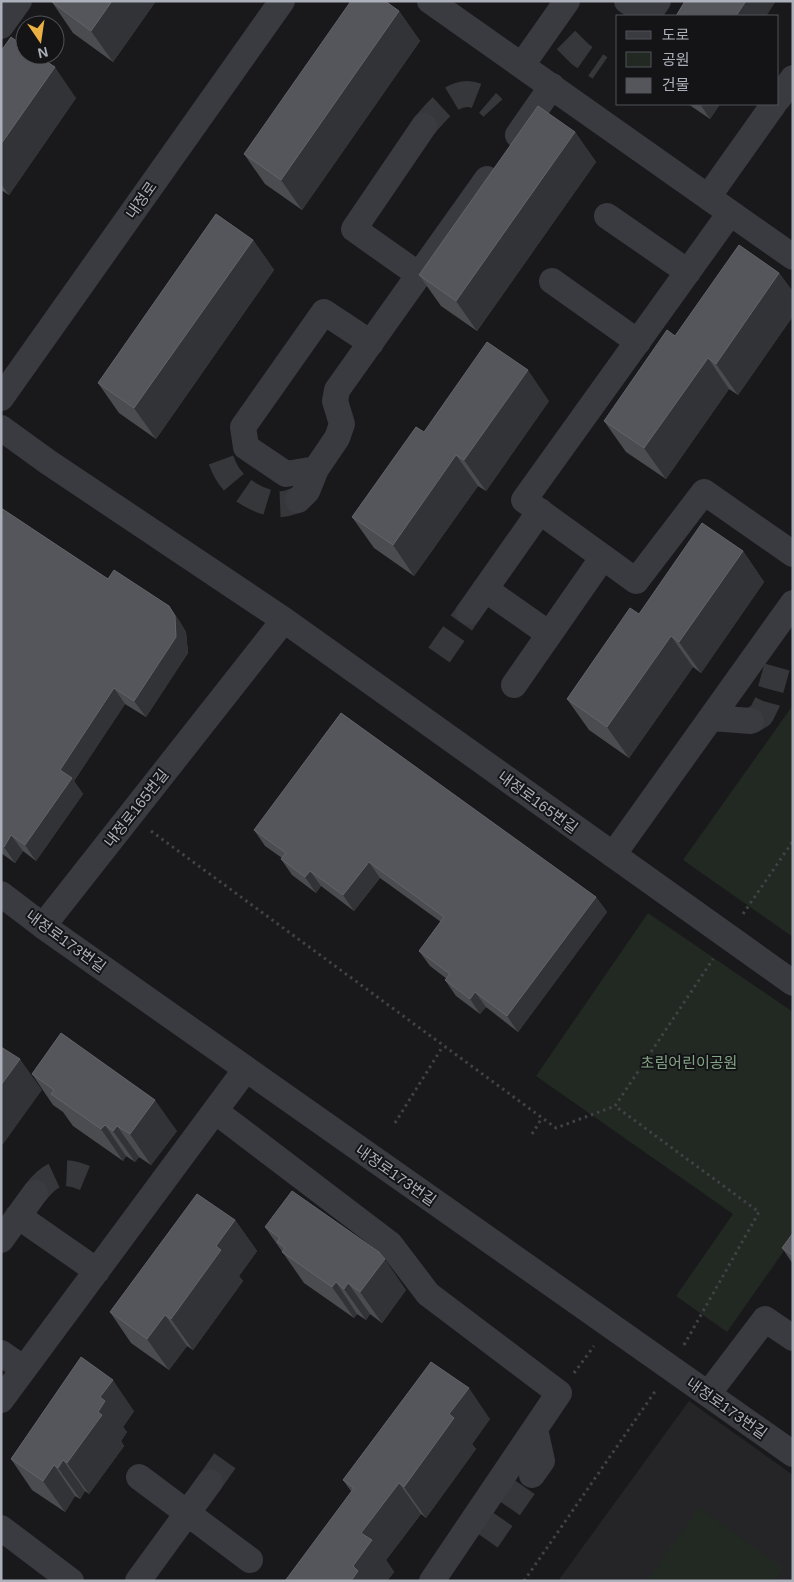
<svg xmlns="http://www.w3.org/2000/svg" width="794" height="1582" viewBox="0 0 794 1582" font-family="Arial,'Noto Sans KR',sans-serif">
	<rect width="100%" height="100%" fill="#19191b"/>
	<path fill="#252528" d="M689 1401 793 1475V1581H558Z"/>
	<path fill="#212922" d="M793 705V937L683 860Z
		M648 913 793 1012V1238L727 1332 676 1296 733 1214 536 1076Z
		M699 1508 784 1568 775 1581H647Z"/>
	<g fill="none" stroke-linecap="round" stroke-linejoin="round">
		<path stroke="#36373b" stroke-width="26" stroke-dasharray="26 13" stroke-linecap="butt" d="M566 40 580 54 600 68
			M424 126C444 102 465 78 493 108
			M221 460C224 468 227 475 233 481 241 492 268 506 282 504 287 504 293 501 298 500
			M439 655 469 612
			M751 721 761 715 767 703 777 667
			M35 1193C50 1174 61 1168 85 1178
			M210 1482 231 1452
			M487 1540 532 1475"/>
		<path stroke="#404247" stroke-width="3" stroke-dasharray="2.5 4" stroke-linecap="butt" d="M151 831 556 1128 615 1106
			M743 914 793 841
			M395 1123 443 1046
			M532 1134 542 1118
			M684 1345 759 1212 615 1106 713 959
			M574 1373 594 1346
			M524 1581 656 1390"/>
		<path stroke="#3a3b40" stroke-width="26" d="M430 1 793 257
			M627 1 648 15 658 1
			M1 26 19 1
			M522 65 567 1
			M778 99 793 78
			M518 135 552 86
			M708 197 774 104
			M730 213 524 500 636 581 704 492 793 554
			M607 216 688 272
			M419 275 354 229 424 126
			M552 281 638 342
			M371 343 324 312 243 427 246 447 286 474 316 469 337 438 342 424 335 401 337 390 487 179
			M1 398 282 1
			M1 428 48 462 284 620 793 983
			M298 500 307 491 316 469
			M485 589 549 634
			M469 612 540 511
			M514 685 603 557
			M711 718 751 721
			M613 855 793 603
			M1 894 43 926 793 1454
			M43 926 284 620
			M215 1111 390 1244 428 1294 559 1393 432 1581
			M18 1216 97 1271
			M1 1240 35 1193
			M1 1353 24 1369
			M708 1394 765 1319 793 1338
			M1 1400 246 1069
			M532 1475 542 1461 535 1429
			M139 1477 250 1560
			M1 1528 71 1581
			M138 1581 210 1482"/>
	</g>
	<path fill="#4a4c50" d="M156 1 113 62 73 33 52 2Z
		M399 11 420 41 302 210 265 184 244 154Z
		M1 51 76 98 9 195 1 190Z
		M688 104H720L710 119Z
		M575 132 596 162 477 331 441 306 419 275Z
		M253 240 274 270 156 439 119 413 98 383Z
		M779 273 793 292V316L738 395 729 389 666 479 626 452 604 421 675 336Z
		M549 401 486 491 478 486 414 576 374 548 352 517 424 432Z
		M1 508 108 579 169 606 180 622 186 632 188 653 146 717 125 704 74 781 83 794 36 861 23 851 15 863 1 853Z
		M743 551 764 582 701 673 693 667 629 758 589 730 567 699 639 614Z
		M254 830 596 897 607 912 518 1032 486 1007 480 1014 456 996 445 980 447 979 430 966 419 951 441 922 380 878 354 911 321 886 316 893 292 875 281 859 282 858 265 846Z
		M32 1074 177 1131 151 1165 139 1157 135 1162 126 1156 123 1161 73 1126 63 1112 53 1105Z
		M235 1220 257 1251 239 1276 243 1281 193 1350 187 1346 169 1370 131 1343 110 1312Z
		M265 1227 406 1290 382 1323 370 1314 366 1320 357 1314 354 1318 304 1283Z
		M793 1233V1264L782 1248Z
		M134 1411 123 1427 127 1432 121 1441 124 1446 89 1494 85 1491 80 1499 75 1496 65 1512 32 1490 11 1459Z
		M490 1419 472 1444 476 1449 426 1518 421 1514 386 1560 394 1572 387 1581 351 1491 343 1480Z"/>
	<path fill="#323336" d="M112 1H156L113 62 91 31Z
		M746 1H776L767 15 768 16H736Z
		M399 11 420 41 302 210 281 180Z
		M55 67 76 98 9 195 1 184V144Z
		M700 104H720L710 119Z
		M575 132 596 162 477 331 456 301Z
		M253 240 274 270 156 439 134 408Z
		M779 273 793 292V316L738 395 716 364Z
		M708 358 729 389 666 479 644 448Z
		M528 370 549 401 486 491 464 460Z
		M456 455 478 486 414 576 393 545Z
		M743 551 764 582 701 673 679 642Z
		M169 606 180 622 186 632 188 653 146 717 134 701Z
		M671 636 693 667 629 758 607 727Z
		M114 688 125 704 74 781 83 794 36 861 25 845 60 770Z
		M11 835 23 851 15 863 4 847Z
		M369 862 380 878 354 911 343 895Z
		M310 871 321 886 316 893 305 877Z
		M596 897 607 912 518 1032 507 1016Z
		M475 992 486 1007 480 1014 470 999Z
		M20 1059 42 1090 1 1147V1085Z
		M155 1100 177 1131 151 1165 130 1134Z
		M105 1125 126 1156 123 1161 101 1129Z
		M117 1126 139 1157 135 1162 113 1131Z
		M235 1220 257 1251 239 1276 243 1281 193 1350 171 1319 216 1246Z
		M385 1259 406 1290 382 1323 360 1292Z
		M336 1282 357 1314 354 1318 332 1287Z
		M348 1283 370 1314 366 1320 344 1289Z
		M165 1315 187 1346 169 1370 147 1339Z
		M113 1380 134 1411 123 1427 127 1432 121 1441 124 1446 89 1494 67 1463 98 1412 100 1397Z
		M469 1388 490 1419 472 1444 476 1449 426 1518 404 1487 449 1414Z
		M63 1460 85 1491 80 1499 58 1468Z
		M54 1465 75 1496 65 1512 43 1481Z
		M399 1483 421 1514 386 1560 394 1572 387 1581H351L353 1566 361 1533Z"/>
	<path fill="#55565b" stroke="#62646a" d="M52 1H112L91 31 52 2Z
		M351 1H385L399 11 281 180 244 154Z
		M685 1H746L736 16H676Z
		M11 37 25 47V55H36L55 67 1 144V51Z
		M538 106 575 132 456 301 419 275Z
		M216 214 253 240 134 408 98 383Z
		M739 245 779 273 716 364 708 358 644 448 604 421 667 330 675 336Z
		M487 342 528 370 464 460 456 455 393 545 352 517 416 427 424 432Z
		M1 508 108 579 114 570 169 606 175 616 176 637 134 701 114 688 60 770 72 778 25 845 11 835 4 847 1 845Z
		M702 523 743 551 679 642 671 636 607 727 567 699 630 608 639 614Z
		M341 713 596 897 507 1016 475 992 470 999 445 980 450 974 419 951 444 917 369 862 343 895 310 871 305 877 281 859 286 853 254 830Z
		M61 1033 155 1100 130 1134 117 1126 113 1131 105 1125 101 1129 51 1094 54 1090 32 1074Z
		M1 1047 20 1059 1 1085Z
		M292 1191 379 1252 385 1259 360 1292 348 1283 344 1289 336 1282 332 1287 282 1252 285 1248 277 1242 280 1238 265 1227Z
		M197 1194 235 1220 216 1246 221 1250 171 1319 165 1315 147 1339 110 1312Z
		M793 1233V1256L782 1248Z
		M81 1357 113 1380 100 1397 105 1401 98 1412 102 1415 67 1463 63 1460 58 1468 54 1465 43 1481 11 1459Z
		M431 1362 469 1388 449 1414 454 1418 404 1487 399 1483 361 1533 372 1540 353 1566 358 1571 351 1581H285L354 1488 343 1480Z"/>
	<g text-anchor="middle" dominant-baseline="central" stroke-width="4" stroke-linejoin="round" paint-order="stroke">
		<g font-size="15" fill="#acb0ba" stroke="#141416">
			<text transform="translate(141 200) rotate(-55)">내정로</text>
			<text transform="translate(538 802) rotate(36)">내정로165번길</text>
			<text transform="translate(136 808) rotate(-52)">내정로165번길</text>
			<text transform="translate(66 941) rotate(36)">내정로173번길</text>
			<text transform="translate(396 1175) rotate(35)">내정로173번길</text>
			<text transform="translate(727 1408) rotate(35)">내정로173번길</text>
		</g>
		<g font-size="15" fill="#84a486" stroke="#141416">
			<text x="689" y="1062">초림어린이공원</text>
		</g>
	</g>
	<rect width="794" height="1582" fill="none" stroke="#acb0ba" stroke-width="5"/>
	<rect x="616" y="15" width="162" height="90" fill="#141416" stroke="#515258"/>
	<rect x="626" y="31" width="25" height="8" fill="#3a3b40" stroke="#515258"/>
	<text x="662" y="40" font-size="15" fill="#acb0ba">도로</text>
	<rect x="626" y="52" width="25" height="15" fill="#212922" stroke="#515258"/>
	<text x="662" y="65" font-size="15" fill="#acb0ba">공원</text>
	<rect x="626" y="78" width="25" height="15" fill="#55565b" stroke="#515258"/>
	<text x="662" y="90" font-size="15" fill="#acb0ba">건물</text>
	<g transform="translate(40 40) rotate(167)"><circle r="24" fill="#141416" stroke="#515258"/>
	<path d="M0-4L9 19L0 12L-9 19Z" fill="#eab042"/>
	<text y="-8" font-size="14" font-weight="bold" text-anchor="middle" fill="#acb0ba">N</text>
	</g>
</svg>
